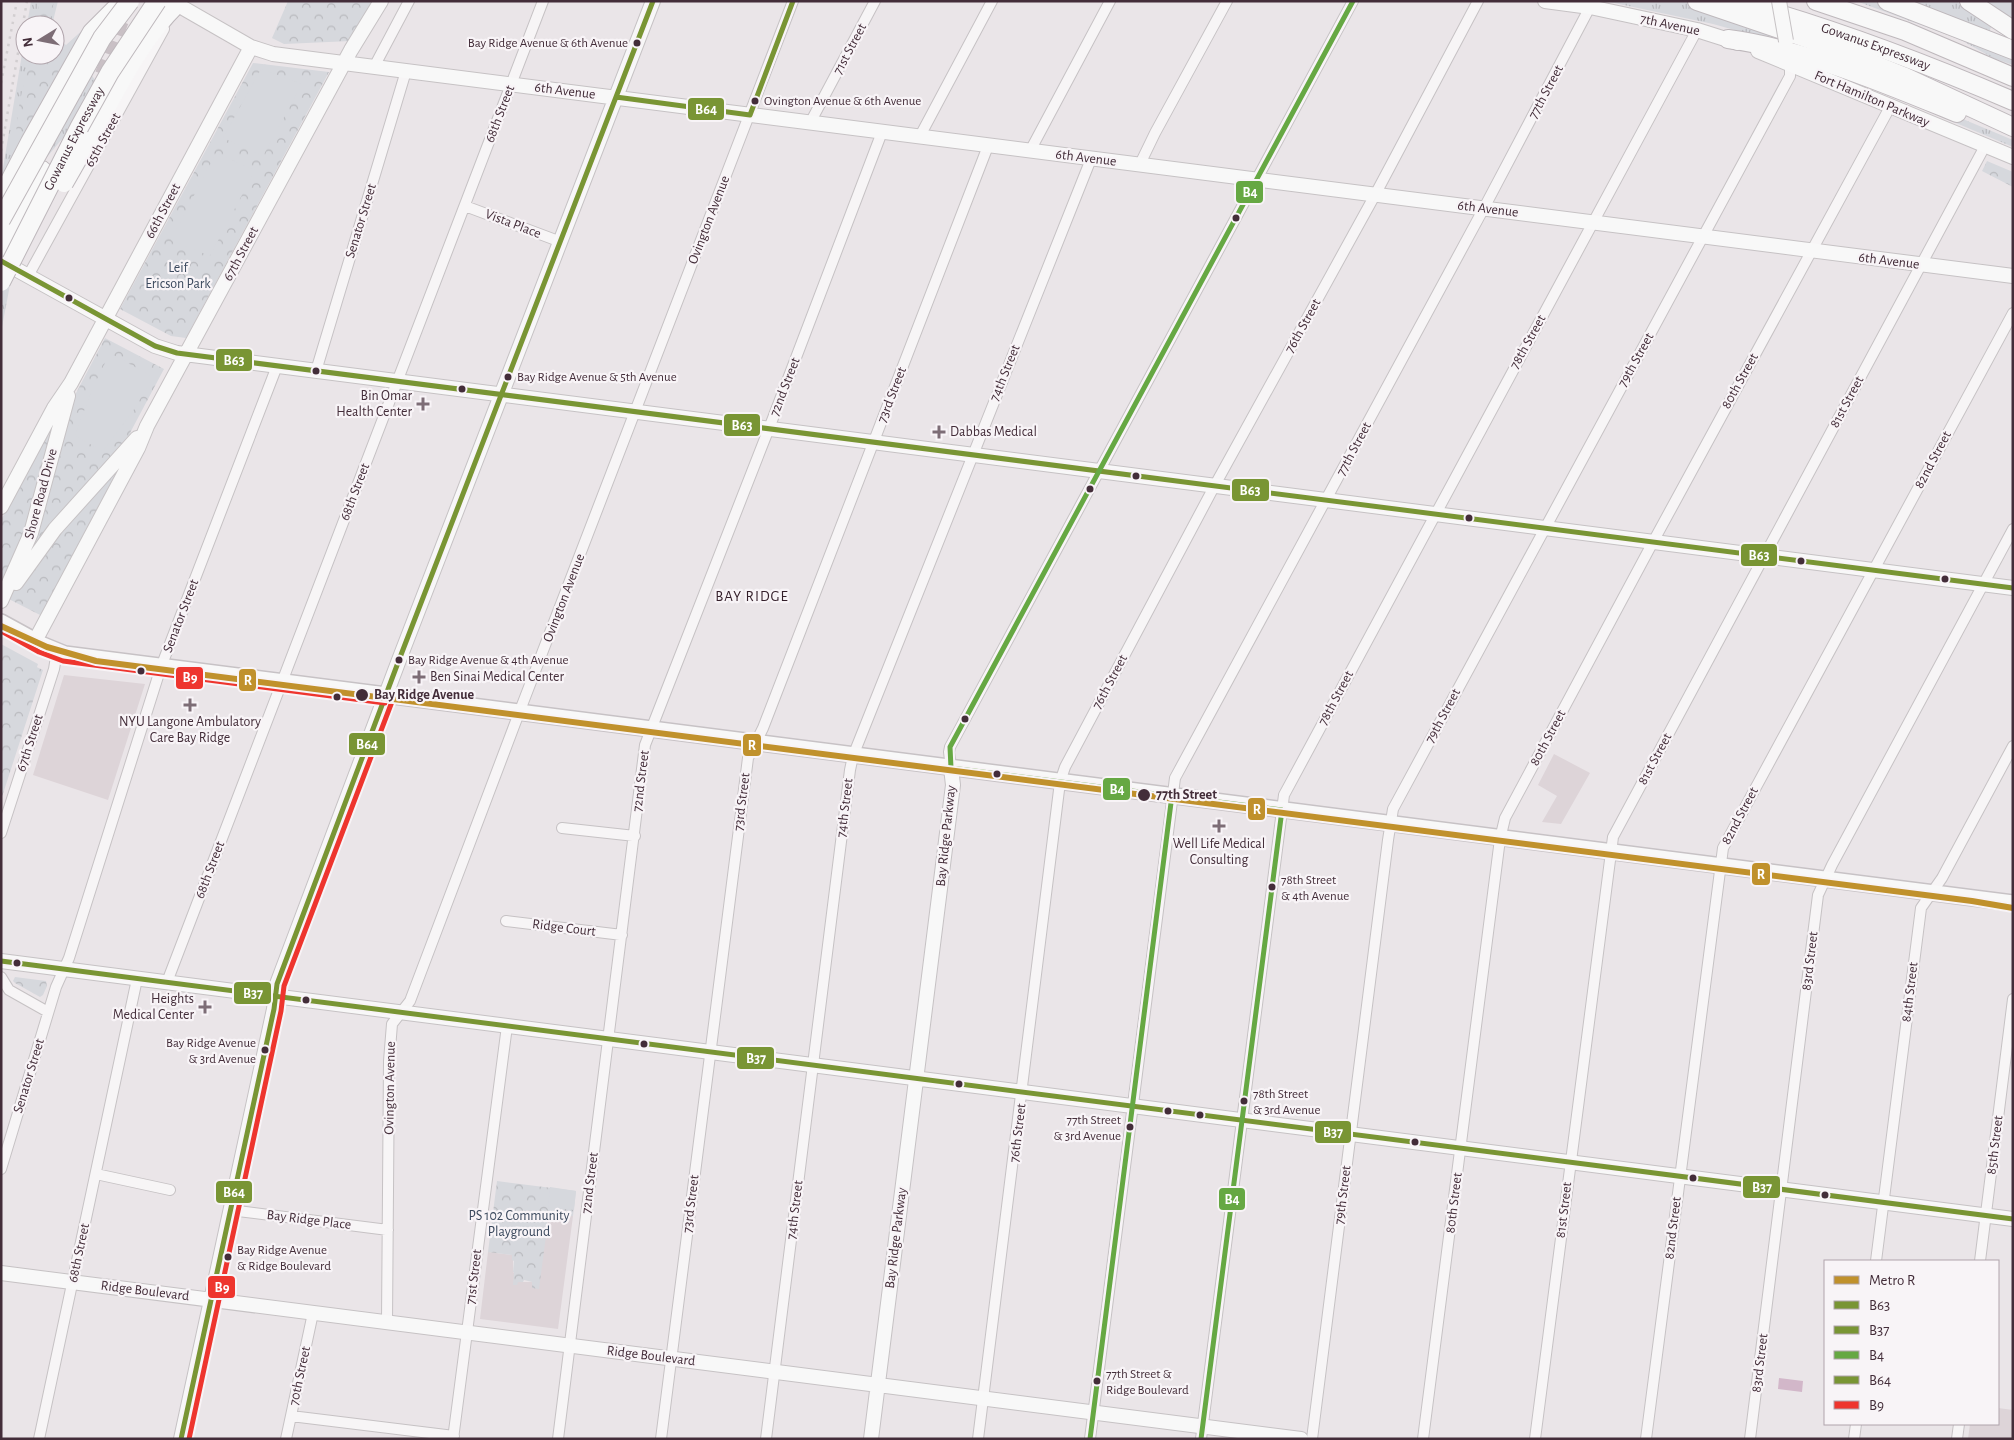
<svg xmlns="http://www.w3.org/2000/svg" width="2014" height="1440" viewBox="0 0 2014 1440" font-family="'Alegreya Sans',sans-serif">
	<defs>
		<pattern id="grass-tufts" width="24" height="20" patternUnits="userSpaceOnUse" patternTransform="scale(1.25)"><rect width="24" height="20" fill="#d6d8dd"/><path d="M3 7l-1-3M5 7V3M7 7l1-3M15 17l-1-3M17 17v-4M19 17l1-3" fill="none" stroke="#b9babe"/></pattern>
		<pattern id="forest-crowns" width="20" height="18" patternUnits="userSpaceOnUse" patternTransform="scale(1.25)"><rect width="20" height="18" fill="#d6d8dd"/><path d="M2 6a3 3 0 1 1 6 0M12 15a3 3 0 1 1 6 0" fill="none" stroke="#b9babe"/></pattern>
	</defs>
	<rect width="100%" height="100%" fill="#eae5e8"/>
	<path fill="#ddd4d8" d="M64 675 145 684 108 800 33 775Z
		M1554 754 1590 773 1561 824 1542 822 1557 796 1538 785Z
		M549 1213 573 1216 558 1329 480 1319 488 1252 513 1255V1271L518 1282H532V1288Z
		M1998 1408 2013 1410V1439H1968L1970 1424H1998Z"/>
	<path fill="url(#grass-tufts)" d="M31 1H58L52 25H27Z
		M1605 1H1685L1772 30 1774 41 1713 24Z
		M1856 1H1874L1902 10 2013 56V65L1993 58 1961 40Z
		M1905 1H1956L1992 25 1988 34Z
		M1977 1H2013V24Z
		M87 26 79 59 103 90 1 212V180L25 36V55H55V37L66 45Z
		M1842 75 1946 112 2013 140V147Z
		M1 280 10 285 1 332Z
		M1 644 38 664 37 667 1 696Z"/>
	<path fill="url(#forest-crowns)" d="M39 1H54L49 25H37Z
		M288 1H375L351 41 284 44 272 38Z
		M55 47 63 50 71 48 70 80 17 154C13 121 23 87 31 55H55Z
		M253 63 329 72 186 338 171 336 120 309Z
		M1987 161 2013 172V187L1982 171Z
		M105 338 164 369 131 431 115 479 42 616 1 595V520L42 445 75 395Z
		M1 650 43 670 1 800Z
		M15 977 46 981 47 986 43 995 40 997 15 983 13 981Z
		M497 1181 576 1191 573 1216 549 1213 539 1289 532 1288V1282L524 1280 523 1282H518L517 1285H513L514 1272H513L514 1261 512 1260V1255L488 1252Z"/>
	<path fill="#d6d8dd" d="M261 69 302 84 263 156 223 138Z
		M216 153 255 170 210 256 171 240Z
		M110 353 153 377 133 411 103 451 75 436 92 389Z
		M550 1187 576 1191 574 1210 548 1207Z"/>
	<path fill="#d2b7c9" d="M1779 1378 1803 1381 1802 1392 1778 1389Z"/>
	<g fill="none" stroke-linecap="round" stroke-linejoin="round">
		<path stroke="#c9c0c5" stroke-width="14" stroke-dasharray="14 7" stroke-linecap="butt" d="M102 74 124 15"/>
		<g stroke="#c6c2c4" stroke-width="12">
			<path id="street" d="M374 67 409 1
				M810 123 875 1
				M920 136 992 1
				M1030 151 1110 1
				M1140 164 1155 133 1227 1
				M465 206 561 242
				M28 276 164 29
				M316 371 406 71
				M951 768 949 752 950 747 1353 1
				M562 828 635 836
				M1 833 54 669 57 651
				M506 921 622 935
				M1 977 9 990 48 1012
				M167 982 543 1
				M1 1169 56 987 69 958 161 667 277 366
				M96 1174 170 1190
				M230 1210 388 1230
				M1876 1261 1921 908 1942 878 2013 746
				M1980 1261 2013 999
				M387 1322 389 1061 392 1024 410 1001 519 713 793 1
				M291 1416 454 1436
				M39 1439 137 979
				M286 1439 313 1313
				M453 1439 507 1026
				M558 1439 645 745 773 418 882 132
				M661 1439 748 758 763 728 988 146
				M766 1439 850 770 853 756 1091 159
				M978 1439 1060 782 1065 767 1215 485 1375 195 1478 1
				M1090 1439 1175 778 1484 208 1590 7
				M1201 1439 1284 795 1697 30
				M1312 1439 1388 840 1393 809 1790 76V63
				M1423 1439 1500 839 1505 818 1653 542 1890 107
				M1535 1439 1613 837 1985 146
				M1646 1439 1723 848 2013 313
				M1750 1439 1818 895 1832 865 2013 529
				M1854 1439 1856 1424
				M1957 1439 1959 1424"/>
		</g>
		<g stroke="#c6c2c4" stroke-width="16">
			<path id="secondary" d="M171 1 251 47 273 54 2013 276
				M1545 1 1590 7 1697 30 1738 43
				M1758 51 2013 157
				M1 261 155 346 177 353 2013 588
				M1 507 54 408 71 383 251 47
				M16 583 55 529 137 438
				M1 601 31 533 68 396
				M35 641 138 448 147 426 351 50 381 1
				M1 961 2013 1219
				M1 1273 1301 1439
				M181 1439 274 1009 277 984 399 660 653 1
				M871 1439 953 785 951 768"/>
		</g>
		<g stroke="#c7c2c5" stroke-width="18">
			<path id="primary" d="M1 622 43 645 65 654 2013 903"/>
		</g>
		<g stroke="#beb8bc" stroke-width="20">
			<g id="highway">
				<path d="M1697 1 1829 46 1903 76 2013 127"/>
				<path id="s1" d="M1734 1C1830 27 1922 62 2013 101"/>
				<path d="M1816 1 1905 31 2013 77"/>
				<path d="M1887 1 2013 50"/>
				<path d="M1969 1 2013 30"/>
				<path d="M1728 39C1804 49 1886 84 1957 113"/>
				<path d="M88 141C115 94 138 42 177 4"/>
				<path d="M1 198 30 142 92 32 116 8"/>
				<path d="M1 247 42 170"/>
			</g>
		</g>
		<use href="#street" stroke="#f7f5f6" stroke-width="10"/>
		<use href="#secondary" stroke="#f8f8f8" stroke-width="14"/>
		<use href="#primary" stroke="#f8f8f8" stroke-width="15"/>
		<use href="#highway" stroke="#f8f8f8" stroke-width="18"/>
		<path stroke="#d2ced0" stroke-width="2.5" stroke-dasharray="2.5 5" stroke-linecap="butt" d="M1 83 17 1
			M1 151 27 1"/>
		<g stroke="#c6c2c4" stroke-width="16" stroke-linecap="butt">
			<path id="secondary-bridge" d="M1779 1 1786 41"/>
		</g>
		<g stroke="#beb8bc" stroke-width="20" stroke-linecap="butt">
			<g id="highway-bridge">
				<path d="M64 183 88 141"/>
				<path d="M1 220 102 38 130 1"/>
				<path id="s2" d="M1 282 80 126 110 72 157 1"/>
			</g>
		</g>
		<use href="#secondary-bridge" stroke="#f8f8f8" stroke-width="14"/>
		<use href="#highway-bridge" stroke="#f8f8f8" stroke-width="18"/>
		<g stroke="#f8f4f7" stroke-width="9">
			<path id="bus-1" d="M1 261 155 346 177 353 2013 588"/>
		</g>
		<g stroke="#f8f4f7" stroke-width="9">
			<path id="bus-2" d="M1 961 2013 1219"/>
		</g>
		<g stroke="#f8f4f7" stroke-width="9">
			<path id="bus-3" d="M951 768 1282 810 1201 1439
				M951 768 950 747 1353 1
				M1090 1439 1172 795"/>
		</g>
		<g stroke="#f8f4f7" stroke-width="9">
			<path id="bus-4" d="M616 97 750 115 793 1
				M181 1439 274 1009 277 984 399 660 653 1"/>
		</g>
		<g stroke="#f8f4f7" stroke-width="9">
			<path id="bus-5" d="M1 631 39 652 63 661 385 703
				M189 1439 281 1011 284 986 393 699"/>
		</g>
		<use href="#bus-1" stroke="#799534" stroke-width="5"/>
		<use href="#bus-2" stroke="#799534" stroke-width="5"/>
		<use href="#bus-3" stroke="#66a843" stroke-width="5"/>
		<use href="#bus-4" stroke="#799534" stroke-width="5"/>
		<use href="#bus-5" stroke="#ee352e" stroke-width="5"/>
		<g stroke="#f8f4f7" stroke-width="10">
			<path id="metro-1" d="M1 626 47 647 96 661 1972 901 2013 908"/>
		</g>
		<use href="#metro-1" stroke="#c0912c" stroke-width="6"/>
	</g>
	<g fill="#432d39" stroke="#f8f4f7" stroke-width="2">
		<circle cx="637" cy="43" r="4.5"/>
		<circle cx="755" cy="101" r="4.5"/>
		<circle cx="1236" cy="218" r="4.5"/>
		<circle cx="69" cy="298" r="4.5"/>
		<circle cx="316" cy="371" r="4.5"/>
		<circle cx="508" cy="377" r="4.5"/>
		<circle cx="462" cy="389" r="4.5"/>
		<circle cx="1136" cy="476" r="4.5"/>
		<circle cx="1090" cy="489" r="4.5"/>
		<circle cx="1469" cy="518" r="4.5"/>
		<circle cx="1801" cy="561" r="4.5"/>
		<circle cx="1945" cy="579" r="4.5"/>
		<circle cx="399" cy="660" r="4.5"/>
		<circle cx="141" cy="671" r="4.5"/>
		<circle cx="362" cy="695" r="7"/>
		<circle cx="337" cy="697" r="4.5"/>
		<circle cx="965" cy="719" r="4.5"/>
		<circle cx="997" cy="774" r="4.5"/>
		<circle cx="1144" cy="795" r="7"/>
		<circle cx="1272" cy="887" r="4.5"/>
		<circle cx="17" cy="963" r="4.5"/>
		<circle cx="306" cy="1000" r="4.5"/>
		<circle cx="644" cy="1044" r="4.5"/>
		<circle cx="265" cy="1050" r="4.5"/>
		<circle cx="959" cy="1084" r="4.5"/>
		<circle cx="1244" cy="1101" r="4.5"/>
		<circle cx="1168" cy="1111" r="4.5"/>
		<circle cx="1200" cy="1115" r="4.5"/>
		<circle cx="1130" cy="1127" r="4.5"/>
		<circle cx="1415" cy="1142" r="4.5"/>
		<circle cx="1693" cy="1178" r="4.5"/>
		<circle cx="1825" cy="1195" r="4.5"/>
		<circle cx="228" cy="1257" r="4.5"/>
		<circle cx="1097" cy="1381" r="4.5"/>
	</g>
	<g fill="#7d6d76" stroke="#f8f4f7" stroke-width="2">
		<path d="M420.5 396.5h5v5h5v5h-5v5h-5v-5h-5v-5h5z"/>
		<path d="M936.5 424.5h5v5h5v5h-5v5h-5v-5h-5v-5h5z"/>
		<path d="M416.5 669.5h5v5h5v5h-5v5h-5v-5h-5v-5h5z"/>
		<path d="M187.5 697.5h5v5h5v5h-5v5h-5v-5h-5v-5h5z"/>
		<path d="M1216.5 818.5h5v5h5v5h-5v5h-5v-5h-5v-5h5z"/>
		<path d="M202.5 999.5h5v5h5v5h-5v5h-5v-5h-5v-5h5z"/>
	</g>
	<g text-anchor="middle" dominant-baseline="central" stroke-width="4.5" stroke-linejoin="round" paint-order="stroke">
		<g font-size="13" fill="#432d39" stroke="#f8f4f7" text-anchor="start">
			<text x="628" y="43" text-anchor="end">Bay Ridge Avenue &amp; 6th Avenue</text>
			<text x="764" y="101">Ovington Avenue &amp; 6th Avenue</text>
			<text x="517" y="377">Bay Ridge Avenue &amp; 5th Avenue</text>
			<text x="408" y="660">Bay Ridge Avenue &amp; 4th Avenue</text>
			<text x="1281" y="880">78th Street<tspan x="1281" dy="16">&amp; 4th Avenue</tspan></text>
			<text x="256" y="1043" text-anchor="end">Bay Ridge Avenue<tspan x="256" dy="16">&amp; 3rd Avenue</tspan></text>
			<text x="1253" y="1094">78th Street<tspan x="1253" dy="16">&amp; 3rd Avenue</tspan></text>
			<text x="1121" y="1120" text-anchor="end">77th Street<tspan x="1121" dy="16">&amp; 3rd Avenue</tspan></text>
			<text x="237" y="1250">Bay Ridge Avenue<tspan x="237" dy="16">&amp; Ridge Boulevard</tspan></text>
			<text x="1106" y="1374">77th Street &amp;<tspan x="1106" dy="16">Ridge Boulevard</tspan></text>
		</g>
		<g font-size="14" fill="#432d39" stroke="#f8f4f7">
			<text transform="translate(1670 25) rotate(12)">7th Avenue</text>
			<text stroke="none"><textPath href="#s1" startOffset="149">Gowanus Expressway</textPath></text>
			<text transform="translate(850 49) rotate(-62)">71st Street</text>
			<text transform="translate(565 91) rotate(7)">6th Avenue</text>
			<text transform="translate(1546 92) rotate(-62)">77th Street</text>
			<text transform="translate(1872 99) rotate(23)">Fort Hamilton Parkway</text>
			<text transform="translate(500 114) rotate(-69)">68th Street</text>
			<text stroke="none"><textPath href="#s2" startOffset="161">Gowanus Expressway</textPath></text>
			<text transform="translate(103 140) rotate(-61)">65th Street</text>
			<text transform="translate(1086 158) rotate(7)">6th Avenue</text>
			<text transform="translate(1488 209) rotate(7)">6th Avenue</text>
			<text transform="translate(163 211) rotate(-62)">66th Street</text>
			<text transform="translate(709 220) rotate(-69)">Ovington Avenue</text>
			<text transform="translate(361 221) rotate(-73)">Senator Street</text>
			<text transform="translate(513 224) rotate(21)">Vista Place</text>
			<text transform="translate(241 254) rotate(-62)">67th Street</text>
			<text transform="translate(1889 261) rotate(7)">6th Avenue</text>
			<text transform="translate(1303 326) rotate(-61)">76th Street</text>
			<text transform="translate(1528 342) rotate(-61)">78th Street</text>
			<text transform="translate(1636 360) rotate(-61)">79th Street</text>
			<text transform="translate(1005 373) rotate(-68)">74th Street</text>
			<text transform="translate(1740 381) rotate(-61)">80th Street</text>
			<text transform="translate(785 387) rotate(-69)">72nd Street</text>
			<text transform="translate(892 395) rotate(-69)">73rd Street</text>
			<text transform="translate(1847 402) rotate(-62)">81st Street</text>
			<text transform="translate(1354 449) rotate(-62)">77th Street</text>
			<text transform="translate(1933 460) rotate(-62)">82nd Street</text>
			<text transform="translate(355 492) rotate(-69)">68th Street</text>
			<text transform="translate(41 494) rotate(-75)">Shore Road Drive</text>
			<text transform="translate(564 598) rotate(-69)">Ovington Avenue</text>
			<text transform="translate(181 616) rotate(-69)">Senator Street</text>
			<text transform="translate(1110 682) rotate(-62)">76th Street</text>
			<text transform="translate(1336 698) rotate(-62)">78th Street</text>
			<text transform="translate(1443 716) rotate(-62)">79th Street</text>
			<text transform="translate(1548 738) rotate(-62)">80th Street</text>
			<text transform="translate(30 743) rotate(-72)">67th Street</text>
			<text transform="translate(1655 759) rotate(-62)">81st Street</text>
			<text transform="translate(641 781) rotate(-83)">72nd Street</text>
			<text transform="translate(742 802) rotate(-83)">73rd Street</text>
			<text transform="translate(845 808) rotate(-83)">74th Street</text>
			<text transform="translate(1740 816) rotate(-62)">82nd Street</text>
			<text transform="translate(946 836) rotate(-84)">Bay Ridge Parkway</text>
			<text transform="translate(210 870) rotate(-69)">68th Street</text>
			<text transform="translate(564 928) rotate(7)">Ridge Court</text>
			<text transform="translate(1810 961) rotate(-83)">83rd Street</text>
			<text transform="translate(1910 992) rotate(-83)">84th Street</text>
			<text transform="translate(29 1076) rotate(-73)">Senator Street</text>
			<text transform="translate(390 1088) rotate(-89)">Ovington Avenue</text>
			<text transform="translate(1018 1133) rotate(-83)">76th Street</text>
			<text transform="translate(1995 1145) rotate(-83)">85th Street</text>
			<text transform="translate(590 1183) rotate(-83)">72nd Street</text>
			<text transform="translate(1343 1195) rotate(-83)">79th Street</text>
			<text transform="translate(1454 1203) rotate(-83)">80th Street</text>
			<text transform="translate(691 1204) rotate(-83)">73rd Street</text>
			<text transform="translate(795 1210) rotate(-83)">74th Street</text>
			<text transform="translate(1564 1210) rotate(-83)">81st Street</text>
			<text transform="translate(309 1220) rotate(7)">Bay Ridge Place</text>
			<text transform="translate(1673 1228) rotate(-83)">82nd Street</text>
			<text transform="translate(896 1238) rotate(-83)">Bay Ridge Parkway</text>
			<text transform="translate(79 1253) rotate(-78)">68th Street</text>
			<text transform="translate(474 1277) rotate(-83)">71st Street</text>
			<text transform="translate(145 1291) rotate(7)">Ridge Boulevard</text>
			<text transform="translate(651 1356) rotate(7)">Ridge Boulevard</text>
			<text transform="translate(1760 1363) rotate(-83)">83rd Street</text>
			<text transform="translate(300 1376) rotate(-78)">70th Street</text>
		</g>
		<g font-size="14" fill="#3b495d" stroke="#f8f4f7">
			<text x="178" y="268">Leif<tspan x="178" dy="16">Ericson Park</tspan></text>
			<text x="519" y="1216">PS 102 Community<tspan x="519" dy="16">Playground</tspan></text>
		</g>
		<g font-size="14" fill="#432d39" stroke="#f8f4f7" text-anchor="end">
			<text x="412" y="396">Bin Omar<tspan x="412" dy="16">Health Center</tspan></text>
			<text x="950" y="432" text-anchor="start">Dabbas Medical</text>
			<text x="430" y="677" text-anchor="start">Ben Sinai Medical Center</text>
			<text x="190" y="722" text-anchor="middle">NYU Langone Ambulatory<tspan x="190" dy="16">Care Bay Ridge</tspan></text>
			<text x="1219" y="844" text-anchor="middle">Well Life Medical<tspan x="1219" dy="16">Consulting</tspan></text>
			<text x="194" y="999">Heights<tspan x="194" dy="16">Medical Center</tspan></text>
		</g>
		<g font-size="14" font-weight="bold" fill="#432d39" stroke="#f8f4f7" text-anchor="start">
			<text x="374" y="695">Bay Ridge Avenue</text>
			<text x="1156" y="795">77th Street</text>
		</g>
		<g font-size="15" letter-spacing="1" fill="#341f2a" stroke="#f8f4f7">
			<text x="752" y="596">BAY RIDGE</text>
		</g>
	</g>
	<g stroke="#f8f4f7" stroke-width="2">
		<rect x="687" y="97" width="38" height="24" rx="5" fill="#799534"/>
		<rect x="1235" y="180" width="29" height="24" rx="5" fill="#66a843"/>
		<rect x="215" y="348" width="38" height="24" rx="5" fill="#799534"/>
		<rect x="723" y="413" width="38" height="24" rx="5" fill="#799534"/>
		<rect x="1231" y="478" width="39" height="24" rx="5" fill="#799534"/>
		<rect x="1740" y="543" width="38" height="24" rx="5" fill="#799534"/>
		<rect x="175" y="666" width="29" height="24" rx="5" fill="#ee352e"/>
		<rect x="238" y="668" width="19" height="24" rx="5" fill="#c0912c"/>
		<rect x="348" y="732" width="38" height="24" rx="5" fill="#799534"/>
		<rect x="742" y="733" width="20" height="24" rx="5" fill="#c0912c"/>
		<rect x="1102" y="777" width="29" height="24" rx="5" fill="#66a843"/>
		<rect x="1247" y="797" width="19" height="24" rx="5" fill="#c0912c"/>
		<rect x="1751" y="862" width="20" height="24" rx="5" fill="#c0912c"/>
		<rect x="233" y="981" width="39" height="24" rx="5" fill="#799534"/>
		<rect x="736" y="1046" width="39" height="24" rx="5" fill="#799534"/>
		<rect x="1314" y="1120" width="38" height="24" rx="5" fill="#799534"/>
		<rect x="1742" y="1175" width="39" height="24" rx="5" fill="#799534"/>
		<rect x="215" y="1180" width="38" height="24" rx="5" fill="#799534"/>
		<rect x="1218" y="1187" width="28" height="24" rx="5" fill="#66a843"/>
		<rect x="207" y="1275" width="29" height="24" rx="5" fill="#ee352e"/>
	</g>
	<g font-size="14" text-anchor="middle" font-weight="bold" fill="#fff">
		<text x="706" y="114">B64</text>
		<text x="1250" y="197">B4</text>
		<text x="234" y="365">B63</text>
		<text x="742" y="430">B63</text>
		<text x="1250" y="495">B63</text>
		<text x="1759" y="560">B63</text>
		<text x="190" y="682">B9</text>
		<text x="248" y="685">R</text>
		<text x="367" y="749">B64</text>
		<text x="752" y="750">R</text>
		<text x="1117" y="794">B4</text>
		<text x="1257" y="814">R</text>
		<text x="1761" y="879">R</text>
		<text x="253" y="998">B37</text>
		<text x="756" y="1063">B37</text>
		<text x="1333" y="1137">B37</text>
		<text x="1762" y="1192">B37</text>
		<text x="234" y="1197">B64</text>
		<text x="1232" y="1204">B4</text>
		<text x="222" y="1292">B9</text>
	</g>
	<rect width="2014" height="1440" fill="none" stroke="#432d39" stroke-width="5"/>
	<rect x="1824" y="1260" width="175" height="165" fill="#f8f4f7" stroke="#b0a4ab"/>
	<rect x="1834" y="1276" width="25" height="8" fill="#c0912c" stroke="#b0a4ab"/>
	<text x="1869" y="1285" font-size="15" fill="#432d39">Metro R</text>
	<rect x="1834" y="1301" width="25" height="8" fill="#799534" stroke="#b0a4ab"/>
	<text x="1869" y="1310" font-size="15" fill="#432d39">B63</text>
	<rect x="1834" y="1326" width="25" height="8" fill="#799534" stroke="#b0a4ab"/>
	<text x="1869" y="1335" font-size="15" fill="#432d39">B37</text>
	<rect x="1834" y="1351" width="25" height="8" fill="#66a843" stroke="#b0a4ab"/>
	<text x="1869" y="1360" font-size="15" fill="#432d39">B4</text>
	<rect x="1834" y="1376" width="25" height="8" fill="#799534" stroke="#b0a4ab"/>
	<text x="1869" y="1385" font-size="15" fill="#432d39">B64</text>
	<rect x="1834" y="1401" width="25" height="8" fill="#ee352e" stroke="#b0a4ab"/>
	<text x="1869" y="1410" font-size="15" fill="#432d39">B9</text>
	<g transform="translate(40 40) rotate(260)"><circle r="24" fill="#f8f4f7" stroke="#b0a4ab"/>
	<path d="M0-4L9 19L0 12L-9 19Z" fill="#7d6d76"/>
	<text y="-8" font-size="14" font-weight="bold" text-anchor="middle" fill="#432d39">N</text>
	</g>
</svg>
